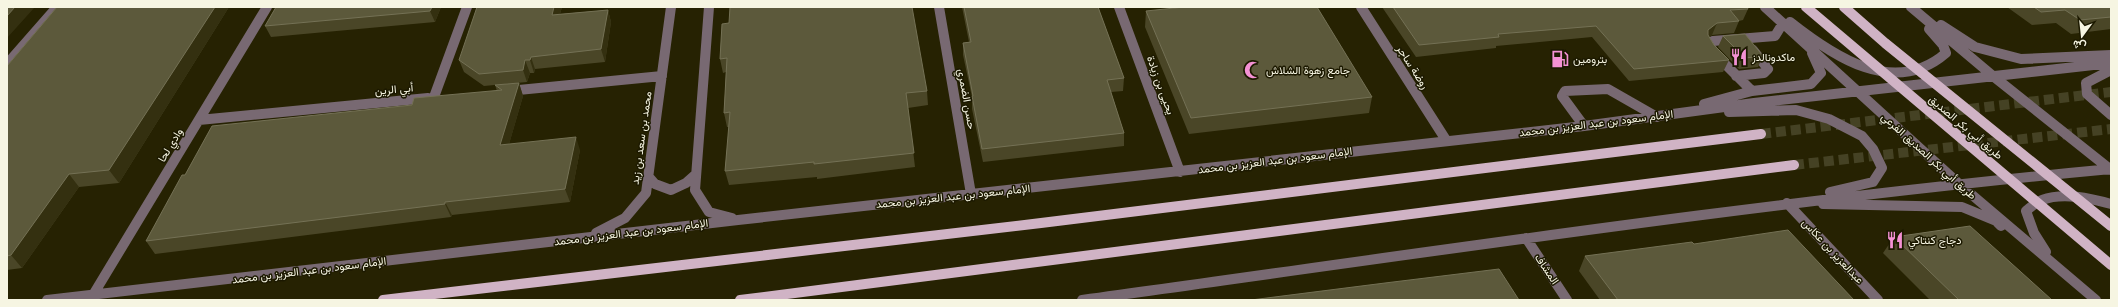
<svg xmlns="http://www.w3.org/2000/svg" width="2118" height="307" viewBox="0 0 2118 307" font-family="Helvetica,Vazirmatn,sans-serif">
	<rect width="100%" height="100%" fill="#262202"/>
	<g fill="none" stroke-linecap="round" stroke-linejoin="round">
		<path stroke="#454224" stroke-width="10" stroke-dasharray="10 5" stroke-linecap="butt" d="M1761 134 2111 92
			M1794 165 2111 129"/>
		<path stroke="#786972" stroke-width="10" d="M709 7 695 190 709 212 732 218
			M939 7 971 194
			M1119 7 1180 172
			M1361 7 1446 140
			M1765 7 1958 183 2096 300
			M1911 7 1993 76 2111 170
			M1790 22C1833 56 1894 98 1946 53L1943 45 1929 29
			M1941 25 1975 47 2021 59 2111 55
			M7 64 57 7
			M2111 70 2086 83 2087 94 2111 115
			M1736 76 1764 73 1768 69 1753 50
			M508 91 662 76
			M1752 91 1714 53 1709 44 1713 41 1775 36 1783 23 1787 27
			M434 97 467 7
			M1704 104 1752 91 1811 84 1821 73 1812 53
			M1729 112 1796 110 1829 119 1862 136 1873 149 1882 168 1873 182 1830 192
			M199 120 428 98
			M1584 126 1562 96 1565 91 1608 89 1657 117
			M648 176 655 184 671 190 686 183 695 175
			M1787 203 1878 300
			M1823 204 1962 207 1996 221 2001 226
			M596 233 625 218 646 193 671 7
			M1526 238 1567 300
			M2046 252 2034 233 2026 211C2031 207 2036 202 2042 200 2063 192 2090 198 2111 204
			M93 295 267 7
			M47 300 738 220 1584 126 1754 103 2111 63
			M1082 300C1425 253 1767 201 2111 169"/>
		<path stroke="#d0b3c5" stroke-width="10" d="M383 300 1041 223 1761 134
			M740 300 1794 165"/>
		<path stroke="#d0b3c5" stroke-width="10" d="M1806 7 2111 265
			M1844 7 1885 43 2111 226"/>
	</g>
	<path fill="#4a4627" d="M56 7H229L119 183 79 187 22 268 7 270V66L56 8Z
		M441 7 435 22 271 37 265 26Z
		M562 7 560 14 608 10 611 22 605 62 535 69 534 73H530L527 82 484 86 464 72 459 60Z
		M962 7H1098L1124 78 1123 91 1111 92 1124 133V146L983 162 972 109V97L963 55V43L969 42Z
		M1382 7H1747L1748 9 1743 20 1739 21 1734 33 1712 35 1709 37 1714 45 1729 60 1723 72 1629 81 1592 37 1496 46V48L1416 57Z
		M2007 7H2111V29L2071 34 2056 23 2032 25Z
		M1146 11 1372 97 1369 113 1189 134 1145 27Z
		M722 24 927 91 928 105 908 108 915 167 817 179V177L729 185 725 171 729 127H727L724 113 726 72 723 73 720 59Z
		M1723 36 1763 56 1758 67 1739 69 1718 47Z
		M519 83 523 96 509 144 580 150 570 202 452 215 451 217 155 254 146 241 185 175 412 105 497 91 495 85Z
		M1894 237 2052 300H1930L1883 253Z
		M1694 244 1854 300H1600L1579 271 1585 256Z"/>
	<path fill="#343010" d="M15 7H35L7 38V16Z
		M215 7H229L119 183 109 170Z
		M432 7H441L435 22 430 11Z
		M554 7H562L556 27 552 15Z
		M608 10 611 22 605 62 601 49Z
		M1717 23 1712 35 1703 42 1708 30Z
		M531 57 535 69 534 73 530 60Z
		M525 60 530 73 527 82 523 70Z
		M519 83 523 96 505 158 500 145Z
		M576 137 580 150 570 202 565 189Z
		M69 174 79 187 22 268 11 255Z
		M445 202 452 215 451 217 445 204Z"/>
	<path fill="#5c593b" stroke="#747155" d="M7 7H15L7 16Z
		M57 7H215L109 170 69 174 11 255 7 256V66Z
		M276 7H432L430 11 265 26Z
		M477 7H554L552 15 608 10 601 49 531 57 530 60H525L523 70 479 74 459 60Z
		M730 7H912L927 91 906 93 914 153 814 164V162L725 171 730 112 724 113 727 58 720 59 722 24 729 23Z
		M964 7H1098L1124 78 1107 80 1124 133 982 149 972 96H973L963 43 971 42Z
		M1184 7H1317L1372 97 1191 118 1146 11Z
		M1393 7H1747L1748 9 1730 10 1739 21 1717 23 1708 30V35L1714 45 1729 60 1634 69 1596 26 1498 34 1499 37 1419 45Z
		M2034 7H2111V17L2080 20 2065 10 2041 12Z
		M1745 34 1763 56 1745 58 1723 36Z
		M519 83 500 145 576 137 565 189 445 202V204L146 241 182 175H185L212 126 412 105 414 98 502 90 495 85Z
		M1970 226 2052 300H1959L1894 237Z
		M1788 230 1854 300H1618L1585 256 1692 242 1694 244Z
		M1499 269 1519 300H1251L1385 283Z
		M1871 299 1873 300H1862Z"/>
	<defs>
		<g id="restaurant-bare" transform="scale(1.38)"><path d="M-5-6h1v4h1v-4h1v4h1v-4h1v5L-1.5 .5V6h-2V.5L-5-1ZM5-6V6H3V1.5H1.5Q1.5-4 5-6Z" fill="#f491d4" stroke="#1c1900" stroke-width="2.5" paint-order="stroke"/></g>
		<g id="fuel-bare" transform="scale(1.38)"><path d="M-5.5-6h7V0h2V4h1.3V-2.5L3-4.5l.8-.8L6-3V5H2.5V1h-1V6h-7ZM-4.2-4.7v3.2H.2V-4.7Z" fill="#f491d4" stroke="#1c1900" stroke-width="2.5" paint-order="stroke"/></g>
		<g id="mosque-bare" transform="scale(1.38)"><path d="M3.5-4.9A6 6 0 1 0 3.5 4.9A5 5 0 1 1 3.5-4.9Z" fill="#f491d4" stroke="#1c1900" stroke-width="2.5" paint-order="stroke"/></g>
	</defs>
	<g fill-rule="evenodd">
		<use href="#restaurant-bare" x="1739" y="57"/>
		<use href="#fuel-bare" x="1560" y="59"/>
		<use href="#mosque-bare" x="1253" y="70"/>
		<use href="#restaurant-bare" x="1895" y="240"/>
	</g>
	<g text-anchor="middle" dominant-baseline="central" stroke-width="3" stroke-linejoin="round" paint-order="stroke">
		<g font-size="11" fill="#f6f5e2" stroke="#1c1900" text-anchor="start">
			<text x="1752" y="57">ماكدونالدز</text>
			<text x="1573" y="59">بترومين</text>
			<text x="1266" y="70">جامع زهوة الشلاش</text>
			<text x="1908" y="240">دجاج كنتاكي</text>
		</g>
		<g font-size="11" fill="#f6f5e2" stroke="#1c1900">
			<text transform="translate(1413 67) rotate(57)">روضة ساجر</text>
			<text transform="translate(1161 85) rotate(70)">يحيى بن زيادة</text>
			<text transform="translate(394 89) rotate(-5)">أبي الرين</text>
			<text transform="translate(967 99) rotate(80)">حسن الضمري</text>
			<text transform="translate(1596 123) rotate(-7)">الإمام سعود بن عبد العزيز بن محمد</text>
			<text transform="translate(1966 127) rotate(40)">طريق أبي بكر الصديق</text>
			<text transform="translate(641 138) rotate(-82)">محمد بن سعد بن زيد</text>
			<text transform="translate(170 145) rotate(-59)">وادي لحا</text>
			<text transform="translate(1929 156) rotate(42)">طريق أبي بكر الصديق الفرعي</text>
			<text transform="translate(1275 160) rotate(-7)">الإمام سعود بن عبد العزيز بن محمد</text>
			<text transform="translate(953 196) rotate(-6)">الإمام سعود بن عبد العزيز بن محمد</text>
			<text transform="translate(631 232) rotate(-7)">الإمام سعود بن عبد العزيز بن محمد</text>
			<text transform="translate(1833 251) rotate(47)">عبدالعزيز بن عكاس</text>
			<text transform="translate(1547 269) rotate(56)">المشاف</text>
			<text transform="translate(309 270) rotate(-7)">الإمام سعود بن عبد العزيز بن محمد</text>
		</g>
	</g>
	<rect width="2118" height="307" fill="none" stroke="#f6f5e2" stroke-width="16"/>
	<g transform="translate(2082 36) rotate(195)" stroke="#1c1900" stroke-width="3" paint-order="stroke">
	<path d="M0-3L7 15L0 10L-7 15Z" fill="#f6f5e2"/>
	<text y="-6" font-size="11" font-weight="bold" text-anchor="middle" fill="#f6f5e2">ش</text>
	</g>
</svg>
